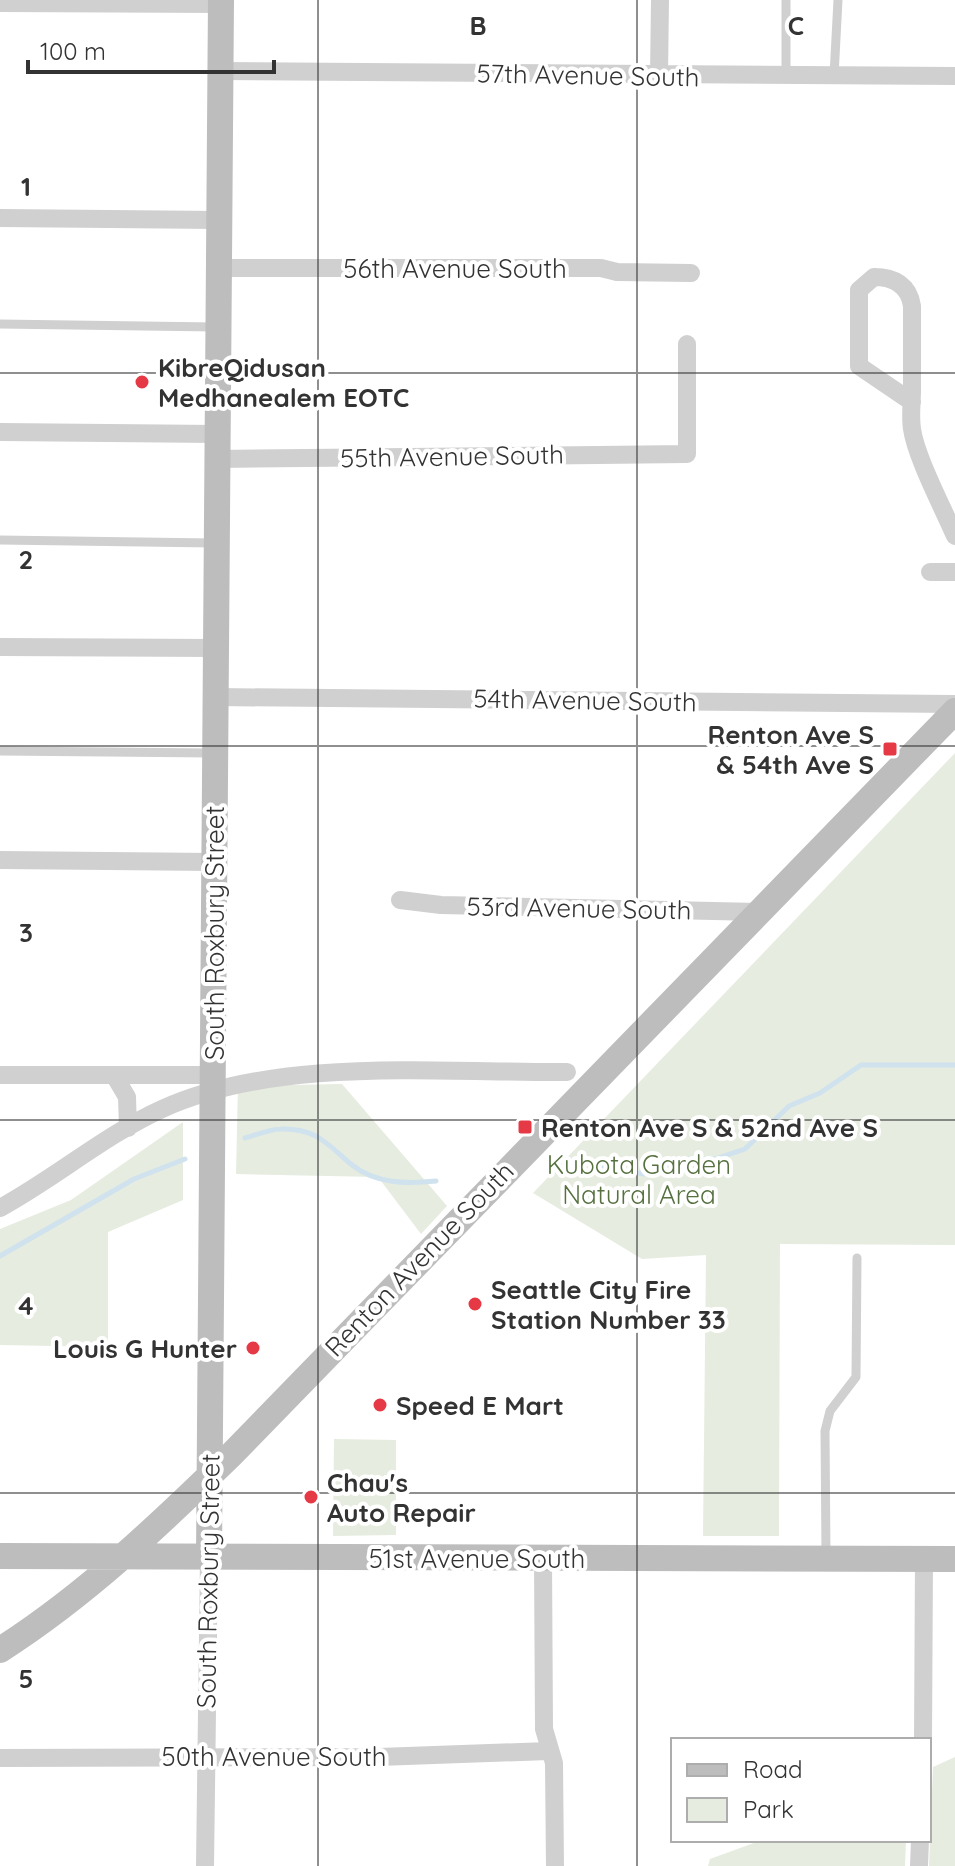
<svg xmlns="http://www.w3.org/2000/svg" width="955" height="1866" viewBox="0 0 955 1866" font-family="Quicksand,sans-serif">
	<rect width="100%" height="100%" fill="#fff"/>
	<path fill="#e6ecdf" d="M955 753V1245L780 1244 779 1536H703L706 1255 642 1259 533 1193Z
		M342 1084 447 1206 421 1234 378 1177 236 1174 238 1086Z
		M183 1122V1200L108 1232V1347L0 1345V1229L71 1200Z
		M334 1439 396 1440V1535L333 1536Z
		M955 1757V1866H929L933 1767Z
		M762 1840H906L905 1866H708L710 1859Z"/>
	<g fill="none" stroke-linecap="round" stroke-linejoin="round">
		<path stroke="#cfe2ee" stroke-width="5" d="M245 1138C256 1135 270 1129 281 1129 317 1128 328 1145 352 1165 376 1184 407 1184 436 1181
			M586 1158 608 1168 644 1174 680 1159H715L745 1149 789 1106 820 1093 861 1065H955
			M0 1256 134 1179 185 1159"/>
		<path stroke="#d0d0d0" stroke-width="9" d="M786 76V0
			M834 76 838 0
			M0 324 215 327
			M0 540 213 543
			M0 751 212 753
			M826 1555 825 1431 830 1411 856 1377 857 1258"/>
		<path stroke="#d0d0d0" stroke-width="18" d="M0 3 221 4
			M221 71 955 76
			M659 76 660 0
			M0 218 219 220
			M219 268H601L617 272 691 273
			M912 402 859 366V290L874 277C894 277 909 285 912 306V390C912 402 910 416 912 429 916 457 943 508 955 536
			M0 432 217 434
			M217 459 687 454V344
			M930 572H955
			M0 647 216 648
			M216 697 955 704
			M0 860 214 862
			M400 900 441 905 759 912
			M0 1075H213
			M114 1075 127 1097 128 1128
			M0 1208C55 1178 105 1135 162 1109 278 1056 441 1073 567 1072
			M543 1559 544 1729 554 1763 555 1866
			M923 1740 924 1559
			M0 1758 379 1757 548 1751
			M205 1866 209 1557
			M919 1866 920 1840"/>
		<path stroke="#bdbdbd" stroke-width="26" d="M0 1556 955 1559
			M209 1557 221 0
			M0 1650C86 1595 158 1526 231 1455L955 711"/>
	</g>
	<path fill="none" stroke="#333" stroke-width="2" stroke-opacity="0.55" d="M318 0V1866M637 0V1866M0 373H955M0 746H955M0 1120H955M0 1493H955"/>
	<g fill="#e63946" stroke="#fff" stroke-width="3">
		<circle cx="142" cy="382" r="8"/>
		<rect x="882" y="741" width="16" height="16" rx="4"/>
		<rect x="517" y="1119" width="16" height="16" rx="4"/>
		<circle cx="475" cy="1304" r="8"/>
		<circle cx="253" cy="1348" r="8"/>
		<circle cx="380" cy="1405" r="8"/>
		<circle cx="311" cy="1497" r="8"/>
	</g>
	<g text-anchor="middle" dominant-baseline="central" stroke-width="8" stroke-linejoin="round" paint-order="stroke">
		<g font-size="26" fill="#333" stroke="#fff">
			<text transform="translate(588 75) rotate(1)">57th Avenue South</text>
			<text x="455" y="268">56th Avenue South</text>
			<text transform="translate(452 456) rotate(-1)">55th Avenue South</text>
			<text transform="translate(585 700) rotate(1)">54th Avenue South</text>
			<text transform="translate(579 908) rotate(1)">53rd Avenue South</text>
			<text transform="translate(214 933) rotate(-90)">South Roxbury Street</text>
			<text transform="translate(419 1259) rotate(-46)">Renton Avenue South</text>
			<text x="477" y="1558">51st Avenue South</text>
			<text transform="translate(208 1581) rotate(-89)">South Roxbury Street</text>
			<text x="274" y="1756">50th Avenue South</text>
		</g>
		<g font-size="26" font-weight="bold" fill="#333" stroke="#fff" text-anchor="start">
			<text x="158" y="367">KibreQidusan<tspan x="158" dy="30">Medhanealem EOTC</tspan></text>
			<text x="874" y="734" text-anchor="end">Renton Ave S<tspan x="874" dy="30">&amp; 54th Ave S</tspan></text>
			<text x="541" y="1127">Renton Ave S &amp; 52nd Ave S</text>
			<text x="491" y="1289">Seattle City Fire<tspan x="491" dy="30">Station Number 33</tspan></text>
			<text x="237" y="1348" text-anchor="end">Louis G Hunter</text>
			<text x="396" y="1405">Speed E Mart</text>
			<text x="327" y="1482">Chau's<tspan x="327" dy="30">Auto Repair</tspan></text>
		</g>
		<g font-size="26" fill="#56703f" stroke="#fff">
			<text x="639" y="1164">Kubota Garden<tspan x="639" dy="30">Natural Area</tspan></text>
		</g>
	</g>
	<g font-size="26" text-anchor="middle" font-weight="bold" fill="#333" stroke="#fff" stroke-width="8" stroke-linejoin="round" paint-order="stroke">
		<text x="478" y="35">B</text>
		<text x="796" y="35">C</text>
		<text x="26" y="196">1</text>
		<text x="26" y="569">2</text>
		<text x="26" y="942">3</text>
		<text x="26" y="1315">4</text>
		<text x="26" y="1688">5</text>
	</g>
	<rect x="671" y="1738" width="260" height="104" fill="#ffffff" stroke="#adadad" stroke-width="2"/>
	<rect x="687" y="1764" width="40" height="12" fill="#bdbdbd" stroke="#adadad" stroke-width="2"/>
	<text x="743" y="1778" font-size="24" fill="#333333">Road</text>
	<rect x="687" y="1798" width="40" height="24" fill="#e6ecdf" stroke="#adadad" stroke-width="2"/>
	<text x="743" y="1818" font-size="24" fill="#333333">Park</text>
	<path d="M28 60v12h246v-12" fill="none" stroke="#333333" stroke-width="4"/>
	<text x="40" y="60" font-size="24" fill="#333333" stroke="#ffffff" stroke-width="6" paint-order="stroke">100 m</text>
</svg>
